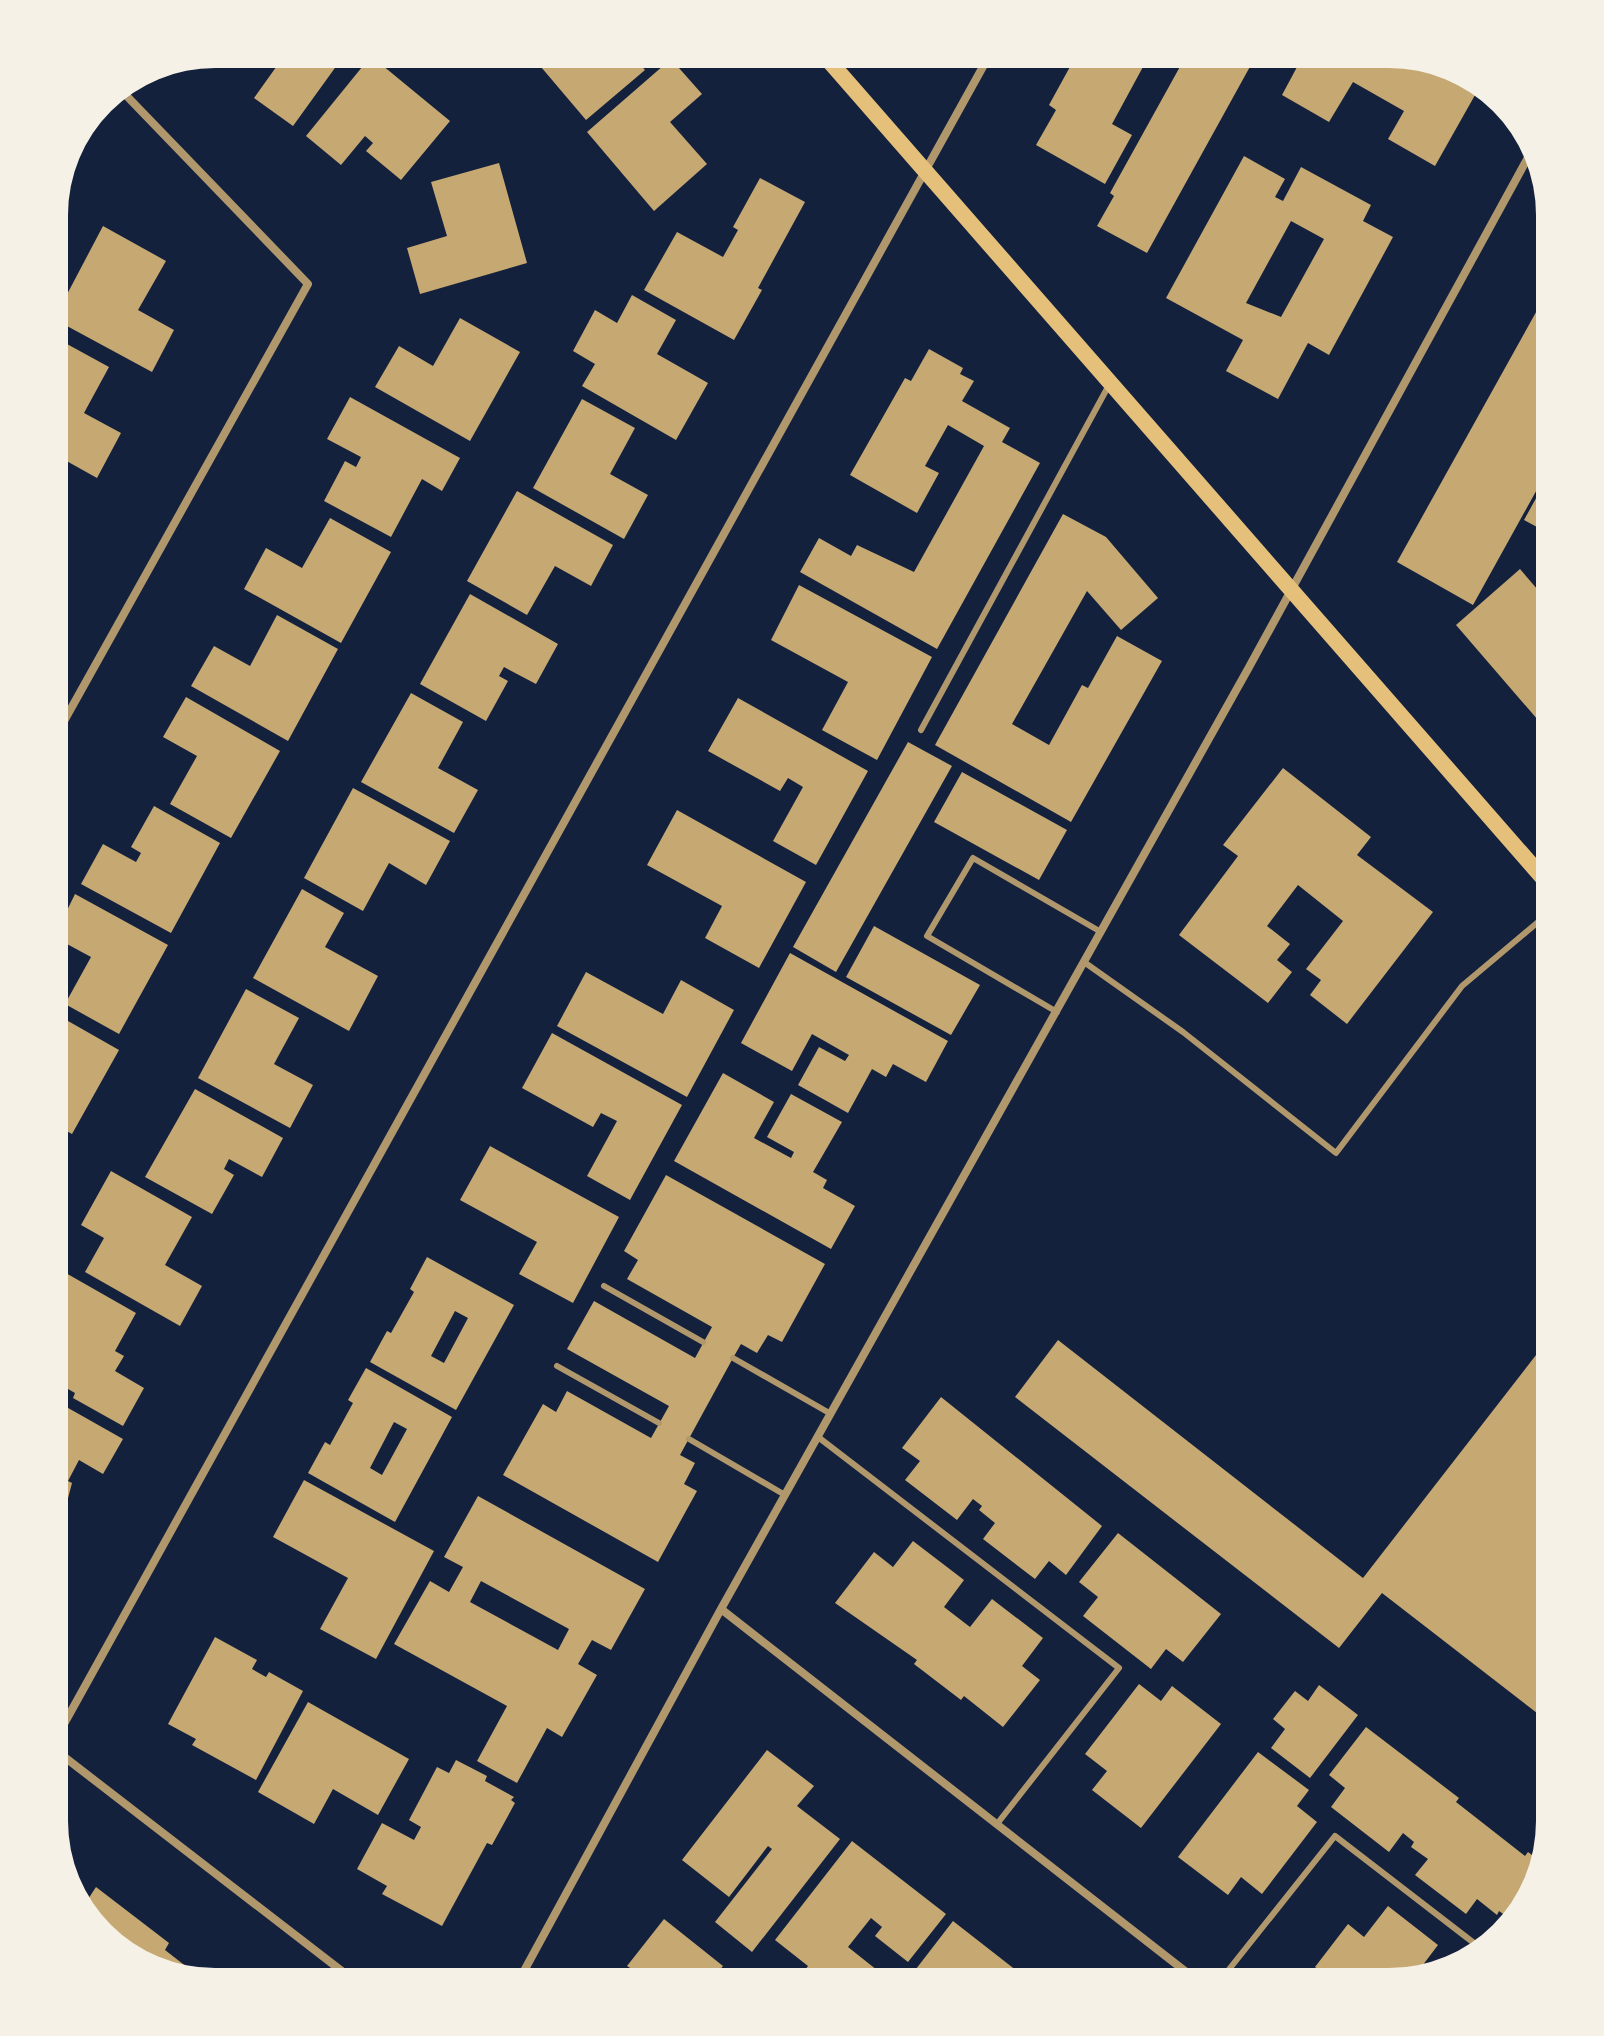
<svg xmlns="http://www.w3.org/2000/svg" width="1604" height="2036" viewBox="0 0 1604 2036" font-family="'Nunito Sans',sans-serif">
	<rect width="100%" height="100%" fill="#14213d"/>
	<path fill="#c6a872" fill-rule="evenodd" d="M266 54H345L293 126 254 98 279 63Z
		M530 54H631L645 70 586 120Z
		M1077 54H1150L1112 124 1132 135 1105 184 1036 145 1056 110 1049 105Z
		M1187 54H1257L1147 253 1097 226 1114 196 1110 193Z
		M1304 54H1399L1444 68 1479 88 1435 166 1388 139 1404 111 1353 82 1329 122 1282 95Z
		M371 56 450 121 401 180 366 151 373 143 365 136 341 165 306 136Z
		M671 59 702 94 670 122 707 164 654 211 587 132Z
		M1244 156 1285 179 1275 197 1283 201 1301 167 1371 205 1363 221 1393 237 1329 355 1308 343 1278 399 1226 371 1243 340 1166 298ZM1291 221 1324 239 1281 317 1246 303Z
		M499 163 527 263 420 294 407 248 447 236 431 182Z
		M65 166 73 171 56 201 55 200Z
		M760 178 805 202 758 288 762 290 734 340 644 290 677 232 723 257 738 230 733 227Z
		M103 226 166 261 138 310 174 330 152 372 54 319Z
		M1550 287V466L1473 605 1397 562Z
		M632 295 676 320 657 354 708 383 676 440 582 386 595 364 573 351 595 310 617 323Z
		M460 318 520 352 470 441 375 387 399 346 433 366Z
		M56 338 109 367 84 413 121 433 97 478 54 454Z
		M929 349 963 368 960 374 974 381 962 401 1010 428 1002 442 1040 463 937 649 800 572 819 538 851 556 857 545 914 572 984 446 948 425 925 466 939 473 917 513 850 475 905 378 911 381Z
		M350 397 460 458 442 491 422 479 391 537 324 501 345 461 356 467 361 457 327 439Z
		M582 399 635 428 610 474 648 495 624 539 533 488Z
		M1550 473V534L1524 520Z
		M517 491 613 545 591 586 555 566 527 615 467 581Z
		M1063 514 1106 537 1158 598 1121 630 1087 591 1012 724 1049 745 1082 685 1088 688 1117 636 1162 661 1071 822 935 745Z
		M330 518 391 552 341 643 244 589 266 548 302 568Z
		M1520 569 1550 604V734L1456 625Z
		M799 585 932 657 877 760 822 730 848 682 771 640Z
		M470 594 558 644 536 684 504 667 499 676 508 681 486 721 420 684Z
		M277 615 338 649 288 741 191 686 214 646 250 666Z
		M411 693 463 722 438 768 478 790 454 833 361 782Z
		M186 697 280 751 231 838 170 804 197 756 163 737Z
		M738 698 868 771 816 865 773 841 803 787 788 778 780 791 708 751Z
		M908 742 952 766 836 972 793 947Z
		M1283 768 1371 837 1357 855 1433 912 1347 1024 1310 995 1321 980 1306 969 1343 921 1298 885 1267 926 1290 944 1277 960 1292 972 1268 1003 1179 935 1238 856 1223 845Z
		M962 772 1067 830 1039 880 934 822Z
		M353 788 450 841 426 885 389 863 363 911 304 878Z
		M154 806 220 843 171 933 81 884 103 844 136 862 141 853 131 847Z
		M677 810 806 882 759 968 705 938 722 906 647 865Z
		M302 889 344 913 325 947 378 976 349 1031 253 978Z
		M75 894 168 945 119 1034 65 1004 91 957 54 937Z
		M874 926 980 985 951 1035 846 977Z
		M790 953 948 1041 926 1082 893 1064 886 1077 872 1069 848 1113 798 1085 819 1047 845 1061 849 1055 812 1034 792 1071 741 1043Z
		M586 972 663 1014 681 980 734 1010 687 1097 557 1026Z
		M246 989 299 1018 274 1064 313 1085 290 1128 198 1078Z
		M54 1013 119 1050 72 1134 54 1124Z
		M552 1033 682 1105 630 1200 587 1176 617 1121 601 1113 593 1127 522 1088Z
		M723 1073 774 1102 754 1138 791 1158 794 1152 767 1137 791 1094 842 1122 813 1172 827 1180 823 1188 855 1206 831 1249 674 1161Z
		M195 1089 283 1138 262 1177 229 1159 224 1169 234 1175 212 1214 145 1177Z
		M490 1146 619 1217 573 1303 519 1274 537 1242 460 1200Z
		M111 1171 192 1217 165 1265 202 1286 180 1326 85 1272 104 1238 81 1225Z
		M666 1175 825 1264 782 1342 768 1335 757 1353 741 1344 733 1358 680 1455 695 1463 684 1484 697 1491 658 1562 503 1475 543 1404 556 1412 567 1391 651 1438 669 1406 567 1349 594 1301 695 1358 712 1327 627 1279 638 1260 624 1251Z
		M427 1257 514 1305 456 1410 370 1362 387 1331 391 1333 414 1292 410 1289ZM455 1311 468 1318 444 1363 431 1356Z
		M57 1268 136 1313 115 1351 124 1356 115 1371 144 1388 123 1426 73 1398 75 1393 54 1381V1324L58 1317 54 1314V1274Z
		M1550 1337V1723L1382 1593 1339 1648 1015 1397 1058 1340 1363 1578Z
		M366 1368 452 1417 395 1522 308 1473 325 1442 330 1445 353 1403 348 1400ZM394 1422 407 1429 382 1475 370 1468Z
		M941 1397 1102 1526 1066 1575 1049 1561 1035 1579 983 1539 995 1523 979 1510 982 1506 973 1499 957 1520 905 1480 920 1461 902 1448Z
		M54 1400 123 1439 103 1474 79 1460 68 1481 72 1483 66 1506 54 1517Z
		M304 1480 434 1551 376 1659 320 1629 348 1578 273 1537Z
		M478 1496 645 1589 611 1650 592 1640 578 1664 597 1675 562 1737 547 1728 517 1783 477 1761 507 1706 394 1644 430 1581 449 1592 463 1567 444 1557ZM481 1581 569 1629 558 1650 470 1602Z
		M1118 1533 1221 1614 1183 1662 1166 1649 1151 1669 1083 1616 1098 1597 1079 1582Z
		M913 1541 964 1580 944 1607 970 1627 992 1599 1043 1638 1022 1666 1040 1680 1003 1727 964 1696 961 1700 914 1664 917 1660 835 1603 874 1552 893 1567Z
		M215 1637 257 1660 252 1669 266 1677 269 1672 303 1691 256 1780 192 1745 196 1739 168 1724Z
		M1139 1684 1161 1701 1172 1686 1221 1724 1141 1828 1092 1790 1107 1771 1085 1754Z
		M1319 1685 1358 1715 1310 1778 1271 1748 1285 1729 1273 1719 1295 1691 1308 1701Z
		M308 1702 409 1759 378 1815 333 1789 314 1824 258 1792Z
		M1366 1727 1459 1798 1456 1802 1525 1856 1528 1852 1540 1861 1529 1901 1494 1938 1491 1935 1506 1916 1499 1911 1497 1915 1477 1899 1466 1914 1415 1875 1428 1859 1411 1847 1414 1842 1403 1833 1389 1852 1331 1807 1345 1788 1329 1775Z
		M767 1750 814 1786 797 1806 840 1839 752 1952 715 1922 772 1849 768 1846 729 1897 682 1860Z
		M1258 1752 1309 1790 1297 1806 1317 1822 1262 1894 1241 1877 1228 1895 1178 1857Z
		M456 1760 487 1776 485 1781 514 1797 511 1800 515 1803 492 1845 487 1843 442 1926 382 1894 387 1886 357 1869 382 1823 414 1840 421 1827 409 1820 437 1767 449 1773Z
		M852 1841 946 1914 908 1962 875 1936 882 1927 871 1918 848 1947 892 1982H796L808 1966 775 1940Z
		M96 1887 169 1943 165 1950 192 1971 189 1975 135 1961 81 1910Z
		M1388 1906 1438 1945 1416 1974 1390 1982H1334L1315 1967 1348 1924 1364 1937Z
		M664 1919 723 1966 710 1982H631L638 1973 627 1966Z
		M953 1921 1031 1982H933L916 1969Z"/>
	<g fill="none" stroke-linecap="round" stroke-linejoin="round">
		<path stroke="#b1986c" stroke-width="6" d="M921 730 1109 385
			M1084 962 1183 1032 1336 1153 1462 986 1550 912
			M1057 1012 927 936 973 858 1101 932
			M604 1286 703 1342
			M733 1358 831 1414
			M557 1366 659 1423
			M818 1437 1119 1668 997 1824
			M689 1439 785 1495
			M1219 1982 1335 1836 1483 1950"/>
		<path stroke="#b1986c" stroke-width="8" d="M54 739 308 284 119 88
			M721 1609 1199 1982
			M54 1742 990 54
			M54 1749 356 1982
			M518 1982 721 1609 1248 669 1531 152"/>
		<path stroke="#e5c07b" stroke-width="16" d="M823 54 1550 886"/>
	</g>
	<path d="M0 0H1604V2036H0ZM215 68H1389A147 147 0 0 1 1536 215V1821A147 147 0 0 1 1389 1968H215A147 147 0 0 1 68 1821V215A147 147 0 0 1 215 68Z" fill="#f6f1e7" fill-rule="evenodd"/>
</svg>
